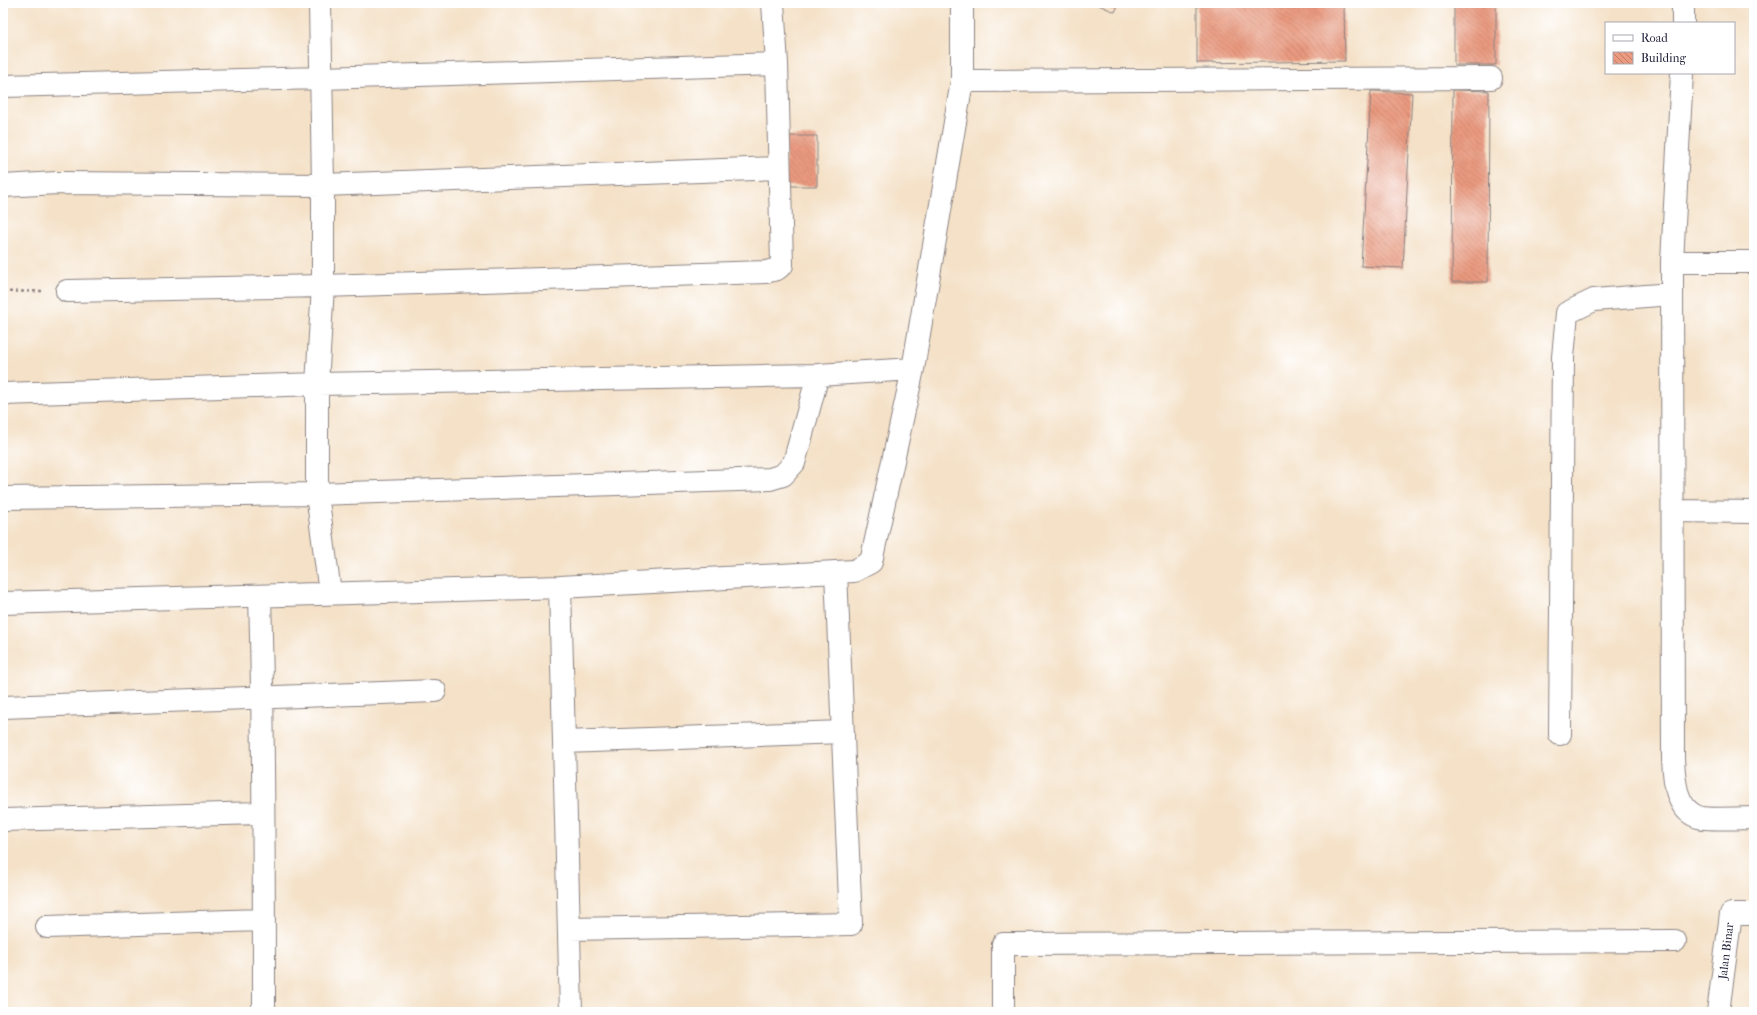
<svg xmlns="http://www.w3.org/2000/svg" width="1757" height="1015" viewBox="0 0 1757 1015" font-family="'IM FELL French Canon',serif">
	<defs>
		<pattern id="building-back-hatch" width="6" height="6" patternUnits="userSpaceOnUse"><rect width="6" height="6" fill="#ea9a7f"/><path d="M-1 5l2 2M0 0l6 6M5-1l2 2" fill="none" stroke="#bd7d69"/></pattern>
	</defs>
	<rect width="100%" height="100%" fill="#fff"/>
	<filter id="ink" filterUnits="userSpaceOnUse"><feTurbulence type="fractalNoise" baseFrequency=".025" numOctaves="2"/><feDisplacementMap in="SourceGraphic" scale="8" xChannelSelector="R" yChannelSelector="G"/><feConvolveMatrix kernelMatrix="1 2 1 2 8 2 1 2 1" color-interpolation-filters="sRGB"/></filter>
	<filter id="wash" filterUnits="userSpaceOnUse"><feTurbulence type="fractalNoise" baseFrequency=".012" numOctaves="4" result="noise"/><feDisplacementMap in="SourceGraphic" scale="16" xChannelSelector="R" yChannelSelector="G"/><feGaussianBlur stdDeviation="0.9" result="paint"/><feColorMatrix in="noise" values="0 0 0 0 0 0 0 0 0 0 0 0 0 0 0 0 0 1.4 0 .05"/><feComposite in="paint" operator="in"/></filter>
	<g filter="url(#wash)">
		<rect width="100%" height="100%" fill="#f4e1c7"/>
		<g id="blocks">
			<path fill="url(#building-back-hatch)" d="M1094 3H1119L1115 12Z
				M1197 3H1344L1345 61 1197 63Z
				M1454 3H1496V65H1454Z
				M1453 90 1489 91 1488 282H1452Z
				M1371 91 1412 93 1403 268 1361 266Z
				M786 136H817V186H785Z"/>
		</g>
	</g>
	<g filter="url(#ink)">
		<use href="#blocks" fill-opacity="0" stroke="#8b8281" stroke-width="1"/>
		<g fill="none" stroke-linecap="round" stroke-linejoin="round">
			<g stroke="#8b8281" stroke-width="24">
				<path id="street" d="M320 3 323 185V286L317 384V494L330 593
					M1683 3V23
					M1682 73 1672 262 1673 758C1674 778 1675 809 1698 817 1706 820 1743 818 1754 818
					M962 81 1491 78
					M3 86 322 78 777 64
					M3 186 57 183 323 185 779 168
					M1672 262H1754
					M67 291 323 286 766 272 777 269 782 265 777 64 773 3
					M3 394 317 384 818 375 913 369
					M3 498 317 494 770 479 783 475 794 463 818 375
					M1674 511 1754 512
					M560 587 571 1012
					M260 597C264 733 264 869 264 1006L261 1012
					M3 603 560 587 854 571 871 562 913 369 962 81V3
					M3 707 435 691
					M1560 734 1563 357 1567 313 1594 300 1672 294
					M564 742 843 732
					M3 820 263 813
					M47 927 264 920
					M569 929 851 924 836 572
					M1003 1012V944L1675 941
					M1718 1012 1731 914H1754"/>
			</g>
			<path stroke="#8b8281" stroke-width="2.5" stroke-dasharray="3 3" stroke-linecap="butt" d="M3 292 42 291"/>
			<use href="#street" stroke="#fff" stroke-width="22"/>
		</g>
	</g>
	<g text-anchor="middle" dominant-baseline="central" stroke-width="3" stroke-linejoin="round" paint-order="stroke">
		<g font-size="12" fill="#22223b" stroke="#fff">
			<text transform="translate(1726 951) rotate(-83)">Jalan Binar</text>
		</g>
	</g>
	<rect width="1757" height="1015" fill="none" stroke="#fff" stroke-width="16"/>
	<rect x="1605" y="22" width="130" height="52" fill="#ffffff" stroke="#a7a7b1"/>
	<rect x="1613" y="35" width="20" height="6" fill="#ffffff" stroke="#a7a7b1"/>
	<text x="1641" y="42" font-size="12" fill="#22223b">Road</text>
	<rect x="1613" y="52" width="20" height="12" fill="url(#building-back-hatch)" stroke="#a7a7b1"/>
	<text x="1641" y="62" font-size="12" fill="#22223b">Building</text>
</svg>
